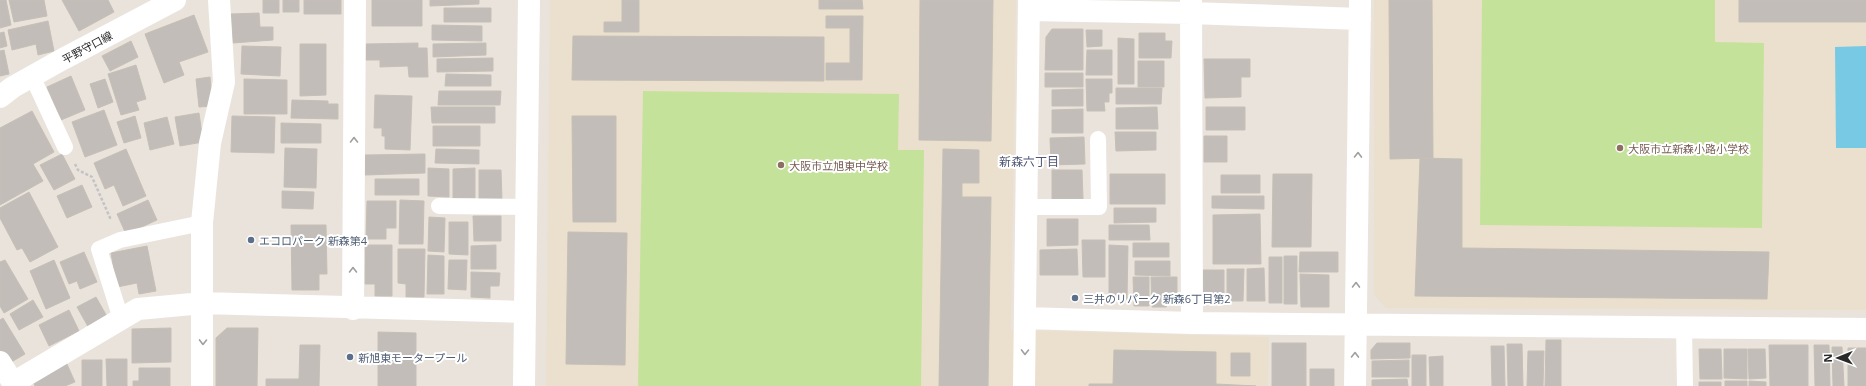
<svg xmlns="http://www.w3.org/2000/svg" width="1866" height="386" viewBox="0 0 1866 386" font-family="'Open Sans','Noto Sans JP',sans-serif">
	<rect width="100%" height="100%" fill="#eae3dc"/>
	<path fill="#eae0cd" d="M550 0H1016L1011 330 1269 337 1268 386H546Z
		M1374 0H1866V310L1386 308 1374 295Z"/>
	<path fill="#c5e29a" d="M1482 0H1715V42L1764 43 1762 228 1480 225Z
		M643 91 899 94 898 150H924L921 386H638Z"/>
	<path fill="#78c9e3" d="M1866 46V148H1836L1835 47Z"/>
	<path fill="#c2bdb8" stroke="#c5bfb6" d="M0 0H6L11 25 0 28Z
		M9 0H44L47 16 14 22Z
		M62 0H108L114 12 79 31Z
		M263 0H279V13H263Z
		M283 0H299V12H283Z
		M304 0H341V14H304Z
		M372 0H422V26H372Z
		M430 0H479V4L430 6Z
		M622 0H639V32H604V22H622Z
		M819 0H862L863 9H819Z
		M920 0H993L991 141 919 140Z
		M1389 0H1432L1433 158 1390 159Z
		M1739 0H1866V22H1739Z
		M444 8H491V22H444Z
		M259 13 260 27H273V40L233 43 231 14Z
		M194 15 208 52 179 62 184 75 164 83 145 34Z
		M826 16H863L862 80H826V63H850V28H826Z
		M48 21 54 51 38 55 36 44 12 50 8 30Z
		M432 25 482 26V41L432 40Z
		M1052 29H1083V70H1045L1046 37Z
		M1086 30H1102V46L1087 47Z
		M4 32 7 46 0 48V33Z
		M1139 33H1165V41H1172L1171 58H1139Z
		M573 36 824 37V81L572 80Z
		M1118 38 1134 39V84H1118Z
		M131 41 138 57 110 71 102 56Z
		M418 43V48H427L428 77H409L408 66 380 67V60H366V44Z
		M486 43V55L433 57V44Z
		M300 44H326V95L300 96Z
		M242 46 281 47 280 76 241 74Z
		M4 50 9 74 0 76V51Z
		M1087 50H1112V75H1086Z
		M493 58V71L437 72V59Z
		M1204 59H1250V77H1241V97L1205 98Z
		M1138 61H1164V87H1138Z
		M136 65 146 99 136 102 139 110 121 115 108 74Z
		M1045 73H1083V87H1045Z
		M446 74 491 75V86H445Z
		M71 76 85 110 61 120 47 87Z
		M210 77 213 106 199 107 196 79Z
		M105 79 113 102 98 108 90 84Z
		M244 79 287 80V114H244Z
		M1086 79H1112V93H1109V102H1104L1105 111H1087Z
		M1116 88H1162L1161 104H1116Z
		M1083 89V106H1052V90Z
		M439 91H501L500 105H438Z
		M375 95 412 96 410 150 385 149V136H382V128H374Z
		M292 100 328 101V104H338V119L291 118Z
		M431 107H495V123H432Z
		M1157 107 1158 129H1116V108Z
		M1206 107H1245V130H1206Z
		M1083 109V133H1052V110Z
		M104 110 117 145 85 157 72 122Z
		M32 111 54 152 33 164 43 181 0 205V128Z
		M199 113 203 142 180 146 175 117Z
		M135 116 141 138 124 143 117 122Z
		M232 116 275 117 274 153 231 152Z
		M572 116H616V222H573Z
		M167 117 174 144 150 150 144 123Z
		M281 123 321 124V143H281Z
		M433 126H480V146H433Z
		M1115 132H1156V150L1116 151Z
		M1204 136H1227V162H1204Z
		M1084 137 1085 164 1051 165 1050 138Z
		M285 148 317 149 316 188 284 187Z
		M126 149 146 196 123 206 114 185 105 189 94 163Z
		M436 149 479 150V164L435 163Z
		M943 149 979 150V183H962V197H991L988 386H939Z
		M62 154 75 179 54 190 40 165Z
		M425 154V173L365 175V155Z
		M1420 158 1462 159V248L1769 252 1767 299 1415 296Z
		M428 168 449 169V197L428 196Z
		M475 168V198H453V169Z
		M479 170H501L502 200H479Z
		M1052 170H1082L1083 199H1052Z
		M1110 174H1165V204H1110Z
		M1273 174H1312L1311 247H1272Z
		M1221 175H1260V193H1221Z
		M375 179H419V195H375Z
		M82 185 92 207 67 218 57 196Z
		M282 191 314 192 313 209 282 208Z
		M29 192 58 247 30 262 22 248 17 250 0 218V208Z
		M1212 196H1264V209L1212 208Z
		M148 200 157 220 126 234 117 214Z
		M400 200 424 201 423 244H399Z
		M367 201H396V228H386V239H366Z
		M1114 208H1156V222L1114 223Z
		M1260 214 1261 264H1213V215Z
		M473 216H501V241H474Z
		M429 217 445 218 444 252 428 251Z
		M1047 219H1078V245L1047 246Z
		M449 222H468V255L449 254Z
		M291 225H326L327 274H319V290H292Z
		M1109 225H1149L1150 240H1109Z
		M568 232 627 233 625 365 566 364Z
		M1082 240H1105V277H1083Z
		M1133 243H1169V257H1133Z
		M365 245H392V296H375V284H365Z
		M496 245V269H471V246Z
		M1109 245 1128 246 1127 299H1109Z
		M147 246 156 291 139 294 137 283 117 287 111 253Z
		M398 249H425L424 297H406V284L398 283Z
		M1077 249 1078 275H1040V250Z
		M84 252 97 282 80 289 77 281 69 284 60 262Z
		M1300 252H1338V272H1299Z
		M428 255 444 256V294H427Z
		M1284 256H1297V304H1284Z
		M1269 257H1282V303H1269Z
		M5 260 28 299 4 313 0 306V262Z
		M54 260 70 298 46 309 30 271Z
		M449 260H467L466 290 448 289Z
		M1135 261H1170V276L1135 275Z
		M1264 268 1265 301H1247V269Z
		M1227 269H1244L1243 301H1227Z
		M1203 270H1224V299H1203Z
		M471 272 500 273 499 286H490V298L471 297Z
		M1300 274 1329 275V307H1301Z
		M1133 277H1149V306H1134Z
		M1151 277H1177V294L1166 307H1152Z
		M96 297 109 320 90 330 77 307Z
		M33 300 43 317 19 330 10 314Z
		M69 310 79 331 49 346 39 325Z
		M3 318 25 354 8 364 0 350V320Z
		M171 328V362L132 363V329Z
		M227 328H258L257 386H216V338Z
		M378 332 416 333V386H378Z
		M1546 340H1561V386H1545Z
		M1272 343H1306V386H1272Z
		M1377 343H1410V358L1371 359V350Z
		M1507 344H1522L1523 386H1508Z
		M300 345H320L319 386H266V379H299Z
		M1769 345H1808V386H1770Z
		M1814 345H1829L1830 386H1815Z
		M1491 346H1504L1505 386H1492Z
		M1832 347H1842L1844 386H1833Z
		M1848 348H1866V386H1848Z
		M1699 349H1721L1722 379H1700Z
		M1724 349H1747V379L1724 378Z
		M1748 349H1765L1766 378 1749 379Z
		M1114 350 1216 352V384L1256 386H1089V384H1113Z
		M1528 351H1544L1543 386H1527Z
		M1231 353H1250V376H1231Z
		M1412 355H1426V386H1412Z
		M1443 356V386H1430L1429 357Z
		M106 359H127V386H107Z
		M82 360H102V386H82Z
		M1409 360V377H1372V361Z
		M66 362 75 382 65 386H35L31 377Z
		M139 368H170V386H133V381H139Z
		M1310 369H1334V386H1310Z
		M1407 379 1408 386H1372V380Z
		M1725 381H1747V386H1725Z
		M1749 381 1766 382V386H1749Z
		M1699 382H1721V386H1699Z"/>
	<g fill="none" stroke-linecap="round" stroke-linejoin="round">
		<path stroke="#c3c3c3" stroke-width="2.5" stroke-dasharray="3 2" stroke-linecap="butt" d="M75 164 78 170 92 177 111 220"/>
		<path stroke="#fff" stroke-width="16" d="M32 76 65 147
			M439 206 526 207
			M1027 207H1099L1098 139
			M121 319 99 249 120 240 202 223
			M1684 328 1685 386"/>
		<path stroke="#fff" stroke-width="22" d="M1191 0 1192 323
			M1029 10 1191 13 1360 19
			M353 309 355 0
			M1025 318 1192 323 1866 329
			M0 362 15 386
			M13 383 138 309 203 303 525 312
			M202 386V223L210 143 224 82 219 0
			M1024 386 1029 0
			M1355 386 1360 0"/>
		<path stroke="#fff" stroke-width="22" d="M0 97 13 87 63 59 175 0
			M524 386 529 0"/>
	</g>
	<defs><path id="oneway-chevron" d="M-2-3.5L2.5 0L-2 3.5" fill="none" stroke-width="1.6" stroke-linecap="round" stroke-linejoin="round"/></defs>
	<g stroke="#9f9f9f">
		<use href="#oneway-chevron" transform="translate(354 140) rotate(-90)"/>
		<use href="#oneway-chevron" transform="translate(1358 155) rotate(-89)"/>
		<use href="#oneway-chevron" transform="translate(353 270) rotate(-90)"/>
		<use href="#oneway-chevron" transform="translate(1356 285) rotate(-89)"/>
		<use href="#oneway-chevron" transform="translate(203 342) rotate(91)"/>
		<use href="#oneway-chevron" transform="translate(1025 352) rotate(91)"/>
		<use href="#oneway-chevron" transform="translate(1355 355) rotate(-89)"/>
	</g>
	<g fill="#8d6e63" stroke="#fff" stroke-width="1.5">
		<circle cx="1620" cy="148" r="4"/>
		<circle cx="781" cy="165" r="4"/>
	</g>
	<g fill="#5c6f8a" stroke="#fff" stroke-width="1.5">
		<circle cx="251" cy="240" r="4"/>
		<circle cx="1075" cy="298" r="4"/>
		<circle cx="350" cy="357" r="4"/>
	</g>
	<g text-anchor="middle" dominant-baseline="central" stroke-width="4" stroke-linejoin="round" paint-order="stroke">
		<g font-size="11" fill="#292929" stroke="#fff">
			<text transform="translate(87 47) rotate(-28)">平野守口線</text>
		</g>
		<g font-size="11" fill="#785e54" stroke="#fff" text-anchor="start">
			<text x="1628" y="148">大阪市立新森小路小学校</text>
			<text x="789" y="165">大阪市立旭東中学校</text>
		</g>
		<g font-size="11" fill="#4e5e75" stroke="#fff" text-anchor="start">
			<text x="259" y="240">エコロパーク 新森第4</text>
			<text x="1083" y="298">三井のリパーク 新森6丁目第2</text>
			<text x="358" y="357">新旭東モータープール</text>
		</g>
		<g font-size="12" fill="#4e5675" stroke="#fff">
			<text x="1029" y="161">新森六丁目</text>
		</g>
	</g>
	<g transform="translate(1838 358) rotate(269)" stroke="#ffffff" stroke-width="3" paint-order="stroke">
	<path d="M0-3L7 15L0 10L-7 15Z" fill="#292929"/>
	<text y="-6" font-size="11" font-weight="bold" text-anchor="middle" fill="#292929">N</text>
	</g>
</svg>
